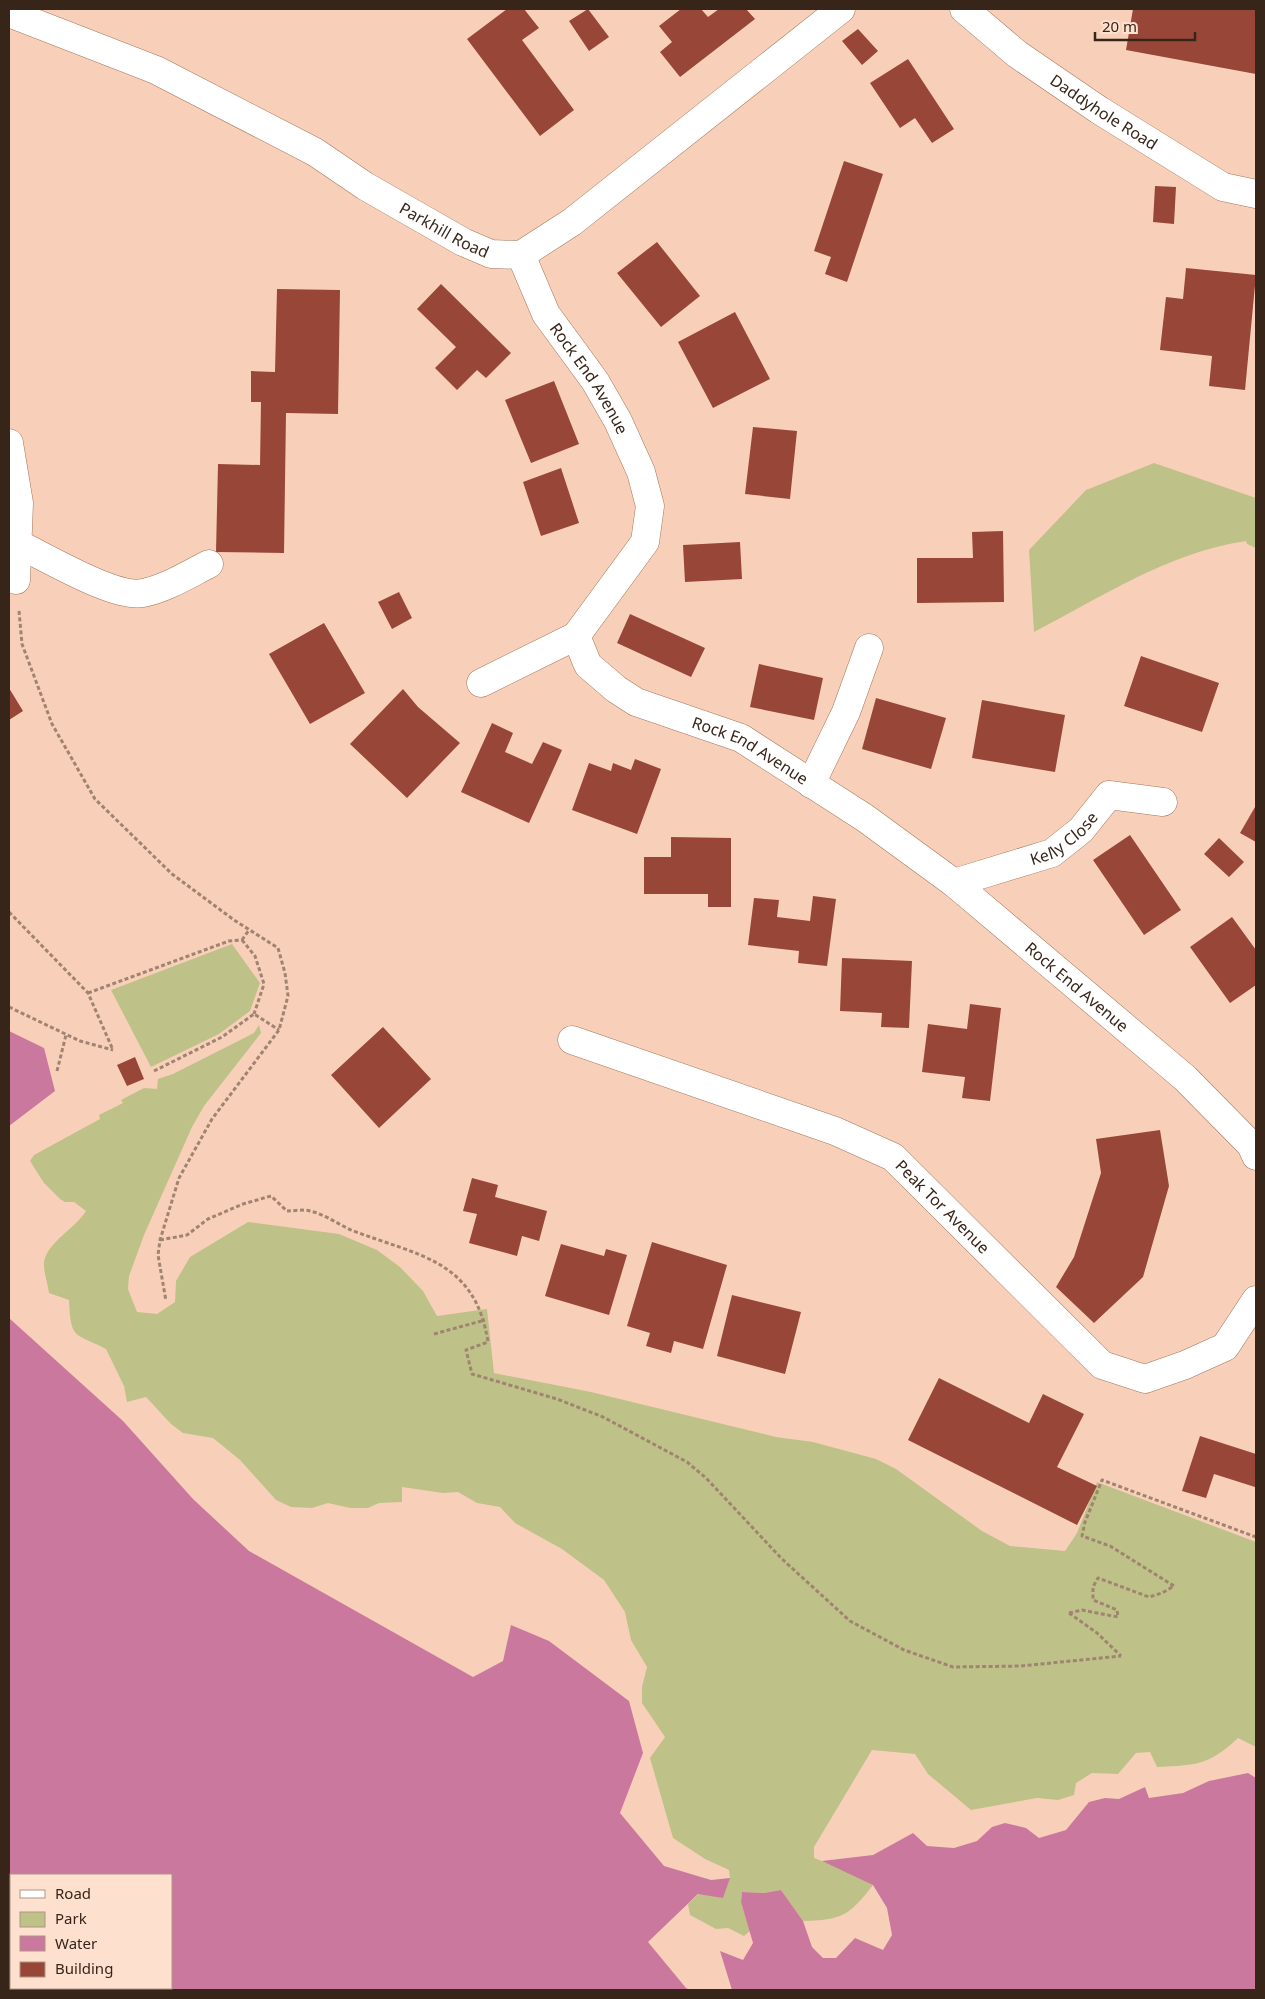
<svg xmlns="http://www.w3.org/2000/svg" width="1265" height="1999" viewBox="0 0 1265 1999" font-family="'Noto Sans',sans-serif">
	<rect width="100%" height="100%" fill="#f8d0b9"/>
	<path fill="#bec288" d="M1154 463 1256 498V548L1247 544 1246 541C1169 552 1102 597 1034 632L1029 550 1086 490Z
		M232 944 260 983 250 1011 219 1034 151 1067 111 990Z
		M259 1025 261 1033 204 1106 192 1127 144 1235 129 1276 128 1289 137 1312 157 1314 175 1302 176 1281 190 1257 248 1222 339 1234 377 1250 400 1267 423 1291 437 1316 487 1309 494 1373 591 1392 776 1437 813 1442 876 1459 896 1469 982 1531 1010 1546 1065 1551 1077 1533 1097 1482 1256 1542V1747L1238 1738C1208 1766 1196 1765 1157 1767L1150 1752 1136 1753 1118 1774 1092 1773 1076 1783 1074 1795 1058 1800 1037 1798 971 1810 928 1774 915 1754 872 1750 814 1847V1858L850 1872 873 1885C849 1916 842 1920 803 1921L781 1890 764 1893 742 1892 741 1902 750 1931 744 1936 728 1928 716 1929 690 1915 688 1904 699 1894 730 1878 729 1870 705 1859 673 1838 650 1758 665 1737 642 1703V1687L647 1667 631 1640 625 1612 604 1580 562 1549 515 1523 500 1507 477 1503 458 1492 443 1493 402 1487V1502L379 1503 368 1508H350L328 1503 312 1508 291 1507 276 1500 240 1460 213 1438 183 1433 171 1424 146 1397 127 1402 124 1386 106 1349C74 1332 71 1341 69 1300L49 1293C48 1284 43 1271 44 1262 48 1241 75 1229 86 1211L74 1202H65L60 1199 44 1183 30 1161 34 1155 100 1119 99 1115 123 1103 121 1100 144 1088 157 1089 158 1079 173 1074 254 1033Z"/>
	<path fill="#cb789e" fill-rule="evenodd" d="M9 1031 44 1048 55 1091 9 1126Z
		M9 1318 123 1421 193 1499 249 1551 473 1677 503 1661 511 1625 549 1641 629 1701 643 1753 620 1813 664 1866 711 1880 730 1878 723 1898 698 1894 648 1942 686 1988 690 1990H9ZM11 1875H171V1988H11Z
		M1248 1773 1256 1778V1990H732L720 1951 743 1960 753 1943 741 1902 742 1892 764 1893 781 1890 803 1921 812 1947 823 1958H836L855 1938 883 1950 892 1935 887 1908 873 1885 822 1861 873 1855 913 1833 927 1846 954 1848 977 1841 992 1827 1005 1823 1026 1828 1039 1838 1066 1830 1089 1802 1105 1798 1119 1799 1145 1787 1149 1798 1183 1793 1209 1781Z"/>
	<path fill="#984638" d="M507 9H524L539 28 522 40 574 110 540 136 467 39Z
		M588 9 609 37 589 51 569 21Z
		M681 9H701L708 17 719 9H746L755 19 680 77 660 52 672 42 659 26Z
		M1133 9H1256V74L1126 50Z
		M858 29 878 51 862 65 842 41Z
		M908 59 954 129 932 143 915 118 900 128 870 83Z
		M844 161 883 174 847 282 825 274 831 257 814 251Z
		M1155 186 1176 187 1174 224 1153 222Z
		M657 242 700 296 661 327 617 273Z
		M1186 268 1256 275 1245 390 1209 386 1212 356 1160 350 1166 297 1183 299Z
		M441 284 511 353 486 378 477 370 457 390 435 368 456 347 417 309Z
		M277 289 340 290 338 414 286 413 284 553 216 552 218 464 260 465 261 402H251V371L275 372Z
		M735 312 770 379 713 408 678 342Z
		M554 381 579 444 531 463 505 400Z
		M753 427 797 431 790 499 745 494Z
		M561 468 579 523 541 536 523 482Z
		M1003 531 1004 602 917 603V558H973L972 532Z
		M740 542 742 579 685 582 683 545Z
		M399 592 412 618 392 629 378 602Z
		M630 614 705 648 691 677 617 643Z
		M324 623 365 693 310 724 269 654Z
		M1141 656 1219 683 1202 732 1124 706Z
		M759 664 823 678 814 720 750 707Z
		M9 688 23 711 9 720Z
		M403 689 418 707 460 743 407 798 350 744Z
		M876 698 946 718 931 769 862 749Z
		M982 700 1065 715 1055 772 972 758Z
		M492 723 513 733 505 752 532 764 543 742 562 750 529 823 461 792Z
		M635 759 661 769 637 834 572 810 589 763 611 771 613 763 631 770Z
		M1255 807 1256 808V842L1240 833Z
		M1130 835 1181 910 1144 935 1093 860Z
		M671 837 731 838V907H708V894H644V857H671Z
		M1219 838 1244 862 1229 877 1204 854Z
		M813 896 836 899 827 966 798 963 799 951 748 945 754 898 779 900 777 917 810 921Z
		M1232 917 1256 950V985L1230 1003 1190 947Z
		M842 958 912 961 909 1028 881 1027 882 1013 840 1011Z
		M970 1004 1001 1008 990 1101 962 1098 965 1077 922 1072 928 1024 967 1029Z
		M383 1027 431 1079 379 1128 331 1075Z
		M135 1057 144 1079 127 1086 117 1065Z
		M1160 1130 1169 1186 1143 1277 1094 1323 1056 1287 1074 1257 1101 1173 1096 1139Z
		M472 1178 498 1185 495 1197 547 1211 539 1241 522 1236 517 1256 469 1243 477 1214 463 1211Z
		M652 1242 727 1265 703 1349 674 1341 671 1353 646 1346 650 1333 627 1326Z
		M561 1244 604 1256 606 1249 627 1255 609 1315 545 1296Z
		M732 1295 801 1312 785 1374 717 1356Z
		M939 1378 1029 1423 1043 1394 1084 1414 1057 1467 1097 1486 1077 1525 908 1440Z
		M1200 1436 1256 1454 1255 1487 1214 1474 1206 1498 1182 1491Z"/>
	<g fill="none" stroke-linecap="round" stroke-linejoin="round">
		<g stroke="#a4765c" stroke-width="29">
			<g id="minor">
				<path id="s1" d="M964 9 1017 54 1099 110 1223 187 1256 194"/>
				<path id="s2" d="M9 13 156 70 315 152 365 186 463 242 491 254 521 255 572 222 841 9"/>
				<path id="s3" d="M521 255 546 314 595 381 618 421 641 472 650 506 645 542 576 636 588 665 616 689 636 702 741 738 865 818 954 883 1185 1078 1251 1145 1256 1156"/>
				<path d="M9 443 19 503 16 580"/>
				<path d="M16 543C44 556 115 599 143 593 165 589 189 574 209 564"/>
				<path d="M481 683 576 636"/>
				<path d="M811 784 846 712 869 648"/>
				<path id="s4" d="M954 883 1052 853 1081 830 1109 795 1163 802"/>
				<path id="s5" d="M572 1040 835 1131 893 1157 1102 1365 1145 1379 1185 1365 1225 1347 1256 1300"/>
			</g>
		</g>
		<path stroke="#a18371" stroke-width="3" stroke-dasharray="4 2.5" stroke-linecap="butt" d="M19 611 22 644 52 724 95 799 172 874 234 920 278 948 285 973 288 996 279 1030 212 1119 179 1178 160 1240 158 1255 166 1301
			M9 912 88 993 113 1050
			M242 940 255 956 264 984 254 1014
			M242 940 249 930
			M88 993 229 941 242 940
			M9 1007 80 1041 113 1050
			M57 1071 66 1035
			M154 1071 222 1037 254 1014 279 1030
			M160 1240 187 1235 208 1219 243 1204 271 1196 287 1211C294 1211 303 1209 310 1211 324 1214 338 1224 351 1230 418 1256 475 1259 488 1342L466 1350 472 1374 557 1399 603 1417 687 1462 706 1478 782 1559 850 1621 904 1650 953 1667 1021 1666 1121 1656
			M434 1334 485 1320
			M1069 1613 1082 1610 1118 1617 1117 1610 1093 1600V1587L1098 1578 1149 1597 1162 1593 1174 1586 1110 1546 1082 1536 1085 1522 1102 1480 1256 1537
			M1069 1613 1097 1633 1121 1656"/>
		<use href="#minor" stroke="#fff" stroke-width="28"/>
	</g>
	<g text-anchor="middle" dominant-baseline="central" stroke-width="5" stroke-linejoin="round" paint-order="stroke">
		<g font-size="16" fill="#38251a" stroke="#fee0ce">
			<text stroke="none"><textPath href="#s1" startOffset="174">Daddyhole Road</textPath></text>
			<text stroke="none"><textPath href="#s2" startOffset="488">Parkhill Road</textPath></text>
			<text stroke="none"><textPath href="#s3" startOffset="142">Rock End Avenue</textPath></text>
			<text stroke="none"><textPath href="#s3" startOffset="654">Rock End Avenue</textPath></text>
			<text stroke="none"><textPath href="#s4" startOffset="120">Kelly Close</textPath></text>
			<text stroke="none"><textPath href="#s3" startOffset="1059">Rock End Avenue</textPath></text>
			<text stroke="none"><textPath href="#s5" startOffset="412">Peak Tor Avenue</textPath></text>
		</g>
	</g>
	<rect width="1265" height="1999" fill="none" stroke="#38251a" stroke-width="20"/>
	<rect x="10" y="1874" width="162" height="115" fill="#fee0ce" stroke="#af9586"/>
	<rect x="20" y="1890" width="25" height="8" fill="#ffffff" stroke="#af9586"/>
	<text x="55" y="1899" font-size="15" fill="#38251a">Road</text>
	<rect x="20" y="1912" width="25" height="15" fill="#bec288" stroke="#af9586"/>
	<text x="55" y="1924" font-size="15" fill="#38251a">Park</text>
	<rect x="20" y="1936" width="25" height="15" fill="#cb789e" stroke="#af9586"/>
	<text x="55" y="1949" font-size="15" fill="#38251a">Water</text>
	<rect x="20" y="1962" width="25" height="15" fill="#984638" stroke="#af9586"/>
	<text x="55" y="1974" font-size="15" fill="#38251a">Building</text>
	<path d="M1095 32v8h100v-8" fill="none" stroke="#38251a" stroke-width="2.5"/>
	<text x="1102" y="32" font-size="15" fill="#38251a" stroke="#fee0ce" stroke-width="4" paint-order="stroke">20 m</text>
</svg>
